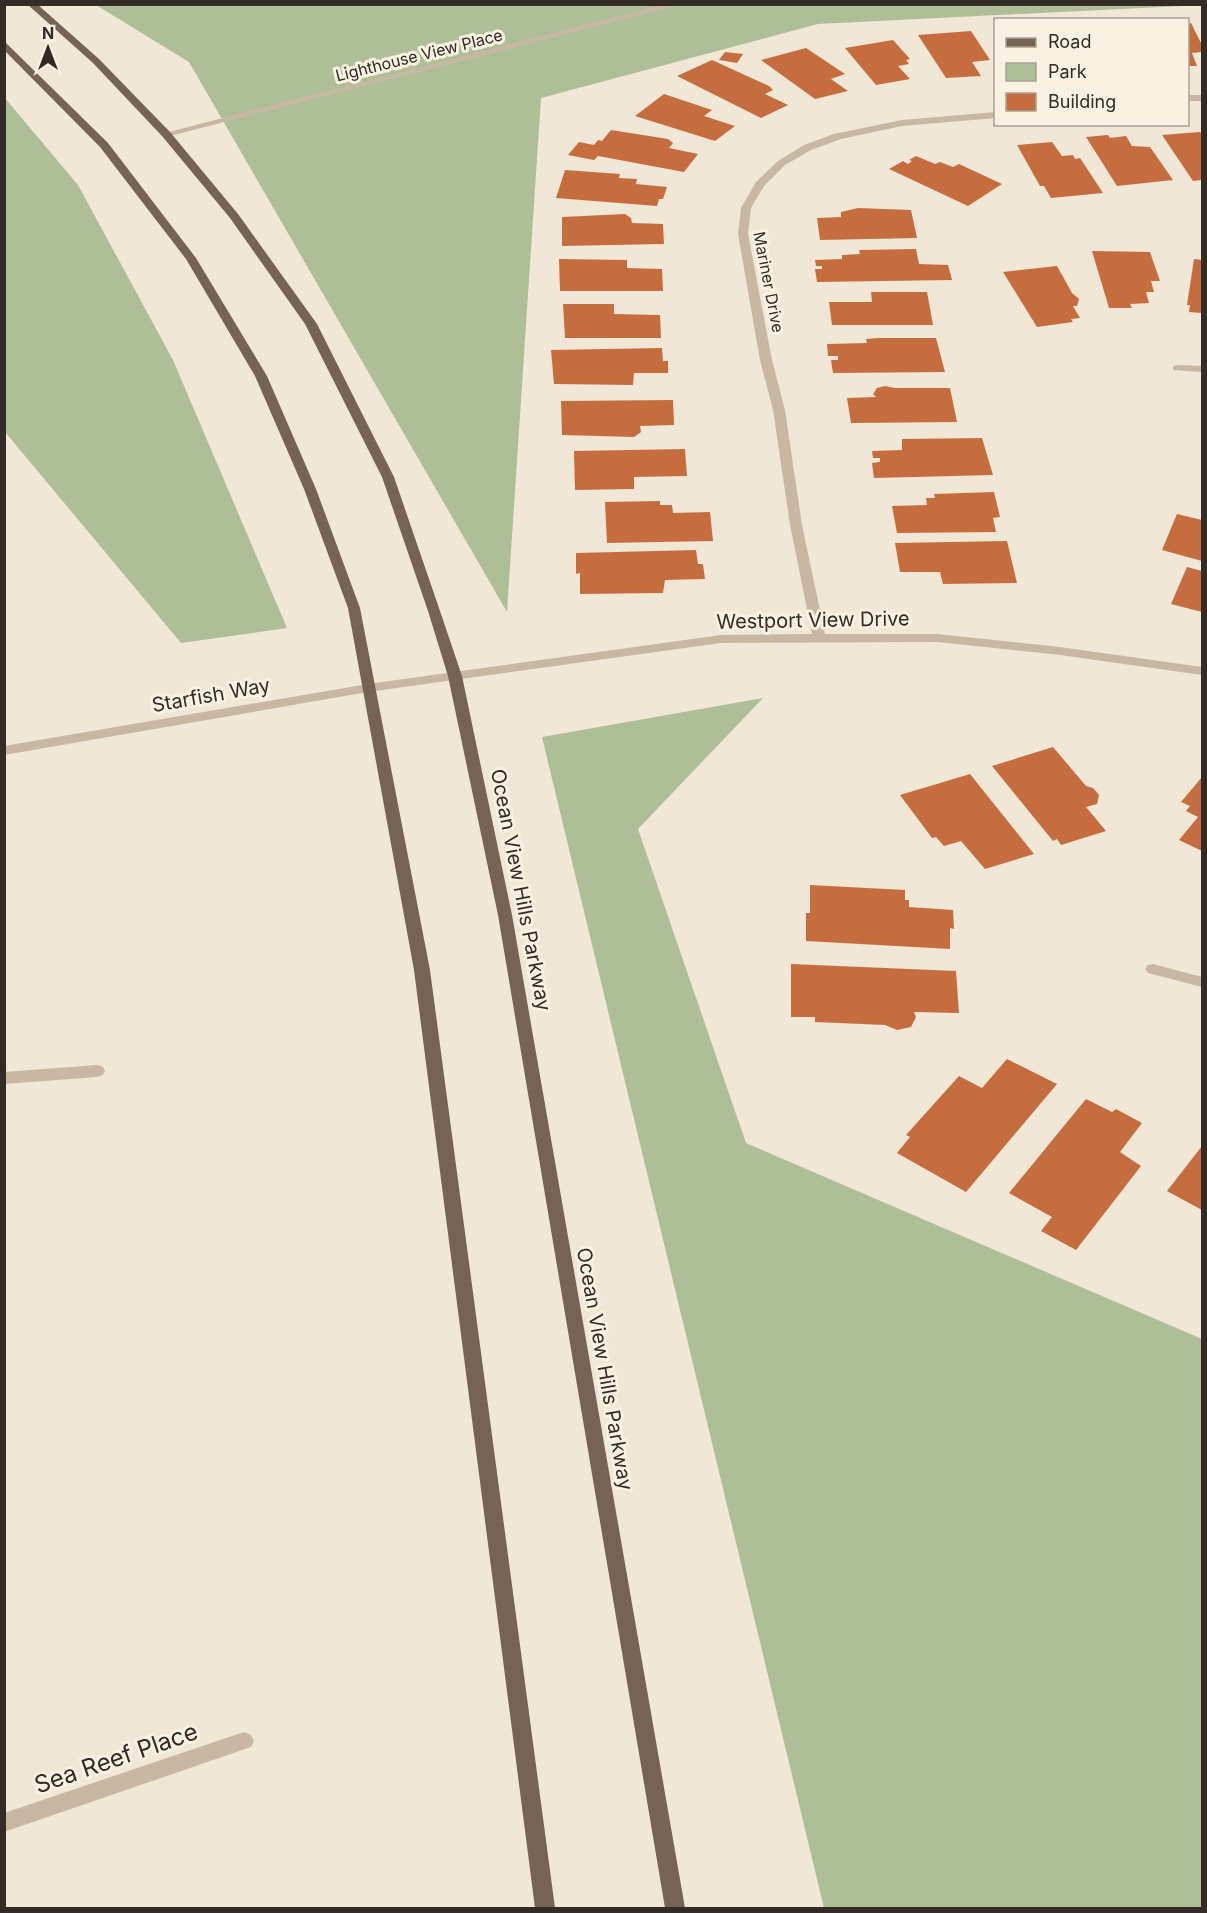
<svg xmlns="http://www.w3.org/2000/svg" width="1207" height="1913" viewBox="0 0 1207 1913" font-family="Inter,sans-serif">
	<rect width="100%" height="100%" fill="#f1e7d6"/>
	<path fill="#aebf97" d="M96 5 1202 4V5L818 24 541 98 507 612 189 62Z
		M4 97 78 185 173 360 287 628 181 643 5 432Z
		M763 698 638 829 746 1143 1202 1339V1908H824L542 737Z"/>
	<path fill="#c66d3f" d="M1191 23 1202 45V52L1192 53 1197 66H1188V24Z
		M971 31 990 60 972 62 981 76 946 78 918 35Z
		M893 40 910 59 906 60 909 64 898 66 910 79 876 85 845 48Z
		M806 48 845 74 831 79 848 91 815 99 761 60Z
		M725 52 743 54 737 63 719 60Z
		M712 60 769 86 773 90 765 94 788 105 761 118 677 76Z
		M664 94 712 110 704 116 735 126 715 141 635 116Z
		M611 130 668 139 673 143 669 148 698 154 684 172 598 156 594 160 568 155 579 142 594 145 598 140 602 141Z
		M1200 132 1202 135V180L1193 181 1162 135Z
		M1108 135 1110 138 1126 136 1132 146 1150 147 1173 180 1117 186 1086 137Z
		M1052 142 1062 156 1073 155 1075 159 1080 158 1103 193 1051 198 1044 186H1040L1017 145Z
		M916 156 935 164 940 162 953 167 959 164 1002 184 968 206 889 169 903 161 908 164 912 161 909 160Z
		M565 170 620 174 619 178 637 179 636 184 667 187 663 199H659L657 206 556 198Z
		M858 208 911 210 917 238 820 240 817 218 841 217V212Z
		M625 214 631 218 632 223 663 224 664 244 562 246V217Z
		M916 249 919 264 948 265 952 280 817 282 815 269H822V266H816L815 260 842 259V255L860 254 859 250Z
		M1092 251 1150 252 1160 281H1151L1154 292H1146L1149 303 1130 304 1132 308H1109Z
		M559 259 627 260V268L662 269 663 291H560Z
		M1194 259 1202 260V313L1189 312 1190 305H1187Z
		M1057 266 1072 293 1079 299 1077 306H1073L1080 318 1071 319 1073 322 1037 327 1003 272Z
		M871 292H927L933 325H832L829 302H872Z
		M563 304H614V314L660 315 661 338H565Z
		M878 338H936L945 372 833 373 831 360H838V356H828L827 344 867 343 866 339Z
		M662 348 663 361H668V373H634L633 385 554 384 551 350Z
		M885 386 895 388H950L957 422 851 423 847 398 876 397 873 394 877 388Z
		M673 400 674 425 640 426 641 432 634 437 562 435 561 401Z
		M982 438 993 475 874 478 872 463 880 462V458H873L872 451 902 450V439Z
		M685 449 687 476 634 477V489L575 490 574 451Z
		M994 492 1000 517 993 518 996 532 897 533 892 506 927 505 926 498H935L934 494Z
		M660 501V505H672L673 513 710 512 713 541 607 543 605 502Z
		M1177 514 1202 520V561L1162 550Z
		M1007 541 1017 583 943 584 940 572H900L895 543Z
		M696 550 698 564H703L705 579 665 580 663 593 580 594V573L576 574V553Z
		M1187 567 1202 571V612L1171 604Z
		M1053 747 1086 786 1093 788 1099 795 1097 804 1086 807 1106 831 1061 845 1057 839 1053 841 992 766Z
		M970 774 1034 854 985 869 961 841 944 846 936 837 932 838 900 795Z
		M1202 777V851L1179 840 1198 817 1186 811 1190 806 1181 802Z
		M810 885 905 890V900H909V907L953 910 954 929 950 928V949L806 941V913H810Z
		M791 964 956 971 959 1013 914 1012 916 1017 911 1027 897 1030 885 1025 815 1022V1017H791Z
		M1007 1059 1057 1084 966 1192 897 1153 910 1137 906 1135 959 1076 982 1088Z
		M1086 1099 1112 1112 1116 1109 1142 1123 1120 1152 1141 1166 1076 1250 1041 1231 1052 1217 1009 1193Z
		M1202 1146V1210L1167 1191Z"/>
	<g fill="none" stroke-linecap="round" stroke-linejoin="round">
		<path fill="#c8b8a3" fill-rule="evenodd" d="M666 4H683L166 137 161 134Z
			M1188 95H1202V101H1188Z
			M996 112V118L902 126 841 139 811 150 785 165 764 186 751 208 748 234 772 360 785 410 802 525 825 634H937L1060 647 1202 667V675L1060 655 937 642 721 643 368 692 4 755V746L368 684 721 635 812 634 790 525 773 410 760 360 738 234 741 208 756 182 778 161 804 145 834 134 902 120Z
			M1177 365 1202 366V372L1173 370V366Z
			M1153 964 1202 977V987L1148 973 1145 969 1148 965Z
			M97 1065 103 1067 105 1071 103 1075 97 1077 4 1084V1072Z
			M244 1732 251 1735 254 1741 251 1747 4 1832V1813Z"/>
		<path fill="#756356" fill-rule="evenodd" d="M27 4H37L99 59 170 132 238 214 317 324 394 477 440 611 462 676 512 915 685 1908H665L498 915 448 676 428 611 382 477 305 324 230 218 162 136 93 63Z
			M4 41 108 143 196 258 267 376 316 489 360 608 430 970 555 1908H535L414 970 348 608 304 489 255 376 186 259 100 147 4 50Z"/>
	</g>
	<g text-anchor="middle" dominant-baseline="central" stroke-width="6" stroke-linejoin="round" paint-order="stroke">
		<g font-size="16" fill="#332b25" stroke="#f9f1e2">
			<text transform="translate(419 55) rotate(-14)">Lighthouse View Place</text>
			<text transform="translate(769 282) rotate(79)">Mariner Drive</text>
		</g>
		<g font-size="20" fill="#332b25" stroke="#f9f1e2">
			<text transform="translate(813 620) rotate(-1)">Westport View Drive</text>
			<text transform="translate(211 695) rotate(-10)">Starfish Way</text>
			<text transform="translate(521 890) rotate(79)">Ocean View Hills Parkway</text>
			<text transform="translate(605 1369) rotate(80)">Ocean View Hills Parkway</text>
		</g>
		<g font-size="24" fill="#332b25" stroke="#f9f1e2">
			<text transform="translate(116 1758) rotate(-19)">Sea Reef Place</text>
		</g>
	</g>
	<rect width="1207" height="1913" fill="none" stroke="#332b25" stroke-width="12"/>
	<rect x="994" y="18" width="195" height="108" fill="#f9f1e2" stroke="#aaa296" stroke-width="1.5"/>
	<rect x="1006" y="38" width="30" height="9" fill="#756356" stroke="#aaa296" stroke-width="1.5"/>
	<text x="1048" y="48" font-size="18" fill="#332b25">Road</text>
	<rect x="1006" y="63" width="30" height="18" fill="#aebf97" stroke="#aaa296" stroke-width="1.5"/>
	<text x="1048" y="78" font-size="18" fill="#332b25">Park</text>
	<rect x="1006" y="93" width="30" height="18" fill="#c66d3f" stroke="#aaa296" stroke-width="1.5"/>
	<text x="1048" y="108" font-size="18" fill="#332b25">Building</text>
	<g transform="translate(48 48)" stroke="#f9f1e2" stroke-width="4.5" paint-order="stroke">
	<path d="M0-4.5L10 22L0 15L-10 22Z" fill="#332b25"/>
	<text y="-9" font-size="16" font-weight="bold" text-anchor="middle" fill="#332b25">N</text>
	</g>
</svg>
